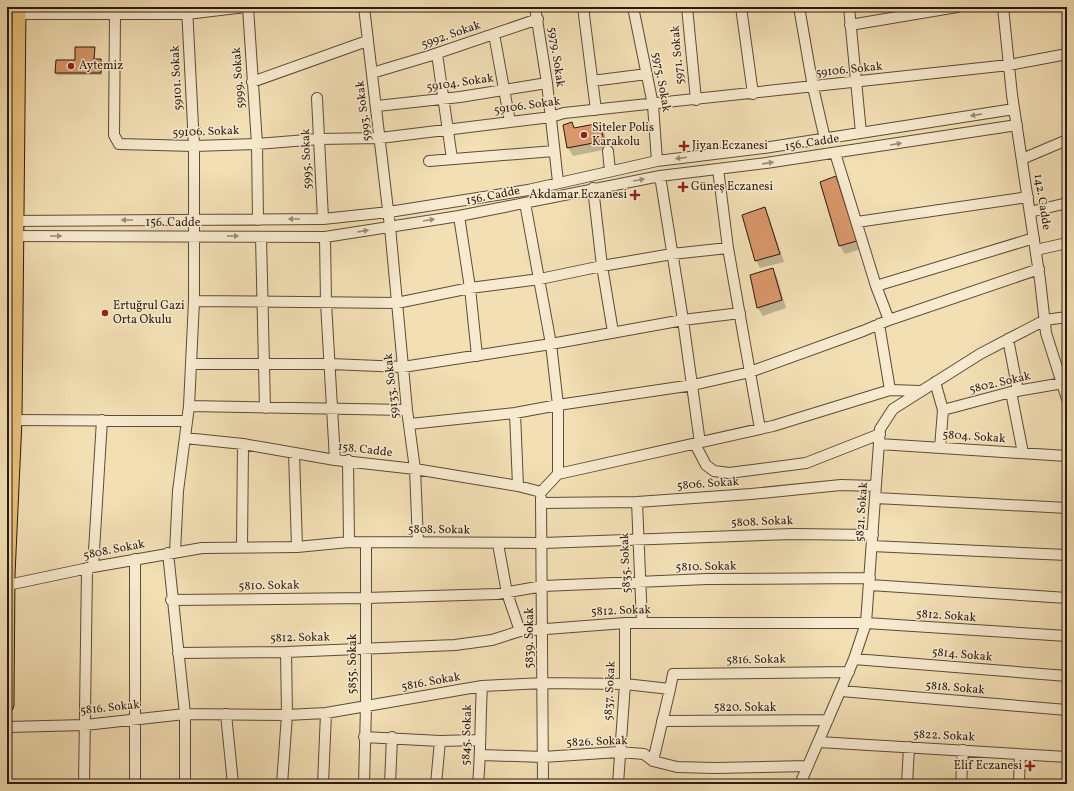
<svg xmlns="http://www.w3.org/2000/svg" width="1074" height="791" viewBox="0 0 1074 791" font-family="Vollkorn,serif">
	<rect width="100%" height="100%" fill="#f2dfb4"/>
	<filter id="stains"><feTurbulence type="fractalNoise" baseFrequency=".005" numOctaves="4"/><feColorMatrix values="0 0 0 0 .2 0 0 0 0 .09 0 0 0 0 .02 0 0 0 .5 -.17"/></filter>
	<radialGradient id="worn" r=".72"><stop offset=".6" stop-color="#630" stop-opacity="0"/><stop offset="1" stop-color="#630" stop-opacity=".3"/></radialGradient>
	<path fill="#0003" d="M94 48 95 60H101L102 63V75H57L56 72Z
		M572 124 575 129 599 124 604 132 608 149 573 156 568 148 564 126Z
		M836 177 841 185 861 249 845 254 840 246 821 183Z
		M765 209 769 217 784 262 760 268 756 260Z
		M772 269 777 277 786 308 763 316 758 308 751 275Z"/>
	<path fill="#d9976b" stroke="#2c1910" d="M75 47H95L94 59H101V73H55L56 60H75Z
		M572 122 574 128 600 123 604 141 567 148 563 125Z
		M836 176 857 241 839 246 820 182Z
		M765 207 780 254 755 261 742 215Z
		M773 268 782 300 757 308 750 275Z"/>
	<g fill="none" stroke-linecap="round" stroke-linejoin="round">
		<g stroke="#5e4a39" stroke-width="12">
			<path id="minor" d="M248 7 257 144 258 220
				M364 7 390 227 407 410 415 469 418 542
				M535 7 547 83 558 182
				M583 7 596 110
				M633 7 653 105 657 161
				M687 7 696 100
				M741 7 753 94
				M799 7 813 87 825 139
				M849 7 861 133
				M1003 7 1012 95 1040 280 1046 333 1067 399
				M19 14H187L245 7
				M115 14 114 135 119 144 194 146 257 144 319 139 380 138 551 117 564 113 1009 65 1067 54
				M850 25 957 7
				M494 34 510 122
				M437 54 452 159
				M372 73 429 56 538 19
				M592 81 647 74
				M252 82 367 41
				M317 98 323 219
				M377 106 460 97 547 83
				M608 151 610 171
				M835 153 876 286 889 320
				M1022 159 1067 140
				M429 161 554 151
				M718 169 728 248 760 429
				M660 176 683 320 700 443
				M593 188 602 266 613 332
				M525 203 551 344 558 405V474
				M1030 212 1067 203
				M459 216 470 288 477 356
				M7 221 323 219 389 212 528 190 657 161 764 148 1014 109
				M857 222 1028 197
				M7 236 325 237 459 216 660 176 766 163 1017 125
				M261 237 265 408
				M325 237 326 303 335 460
				M1036 250 1067 243
				M876 286 1034 238
				M194 301 397 303 470 288 540 279 602 266 672 254 728 248
				M879 324 890 390
				M1008 339 1018 391
				M191 364H330L403 367 551 344 683 320 740 313
				M935 382 943 410 1011 392 1063 383
				M1011 392 1023 453
				M189 406 407 410
				M515 413 518 486
				M15 420 187 421
				M410 424 515 413 558 405 693 385 750 372 863 331 889 320 1039 269
				M185 438 243 444 335 460 415 469 518 486 541 492
				M695 444 706 465 714 471 729 473 806 463 880 434
				M879 444 1067 456
				M940 448 943 410
				M294 453 297 547
				M348 460 349 542
				M541 492 558 474 773 426 890 390 921 391
				M541 498 543 784
				M876 498 1067 508
				M637 502 642 623
				M541 503 637 502 751 494 841 485 876 486
				M498 544 507 593 520 631
				M872 546 1067 555
				M242 547 243 444
				M175 552 178 491 189 406 194 301V146L187 7
				M168 553 185 714V784
				M93 567 102 420
				M8 585 93 567 202 548 297 547 349 542 543 543 793 534 873 535
				M870 585 1067 598
				M171 600 366 598 497 594 543 586 707 579 870 578
				M178 653 286 652 455 645 492 640 520 631 625 623H866L1067 636
				M854 659 1067 676
				M841 691 1067 710
				M226 714 233 784
				M662 721 828 720
				M7 727 85 725 185 714 287 715 326 713 482 686 543 683 625 684 670 689 673 674 849 672
				M364 737 440 741 479 740
				M819 742 1067 757
				M481 755 543 757 619 752 644 754 653 761 677 767 715 768 808 766
				M653 761 670 689
				M84 784 87 568
				M135 784V559
				M282 784 287 715 286 652
				M323 784 326 713
				M364 784 366 706V544
				M390 784 392 737
				M436 784 440 741
				M478 784C481 752 480 719 482 686
				M618 784 625 684V623
				M800 784 854 659 866 623 880 429 893 409 980 354 1045 320 1067 317
				M907 784 909 747
				M961 784 963 750
				M1019 784 1020 754"/>
		</g>
		<g stroke="#2c1910" stroke-width="15">
			<path id="major" d="M7 705 8 575 15 420 19 7"/>
		</g>
		<use href="#minor" stroke="#f7eace" stroke-width="10"/>
		<use href="#major" stroke="#e9c07a" stroke-width="13"/>
	</g>
	<defs><path id="oneway-solid" d="M-6-.8H1V-3.2L6.5 0L1 3.2V.8H-6Z"/></defs>
	<g fill="#9c8c78">
		<use href="#oneway-solid" transform="translate(976 115) rotate(171)"/>
		<use href="#oneway-solid" transform="translate(896 144) rotate(-9)"/>
		<use href="#oneway-solid" transform="translate(681 158) rotate(173)"/>
		<use href="#oneway-solid" transform="translate(768 163) rotate(-8)"/>
		<use href="#oneway-solid" transform="translate(639 180) rotate(-10)"/>
		<use href="#oneway-solid" transform="translate(294 219) rotate(180)"/>
		<use href="#oneway-solid" transform="translate(127 220) rotate(-180)"/>
		<use href="#oneway-solid" transform="translate(429 220) rotate(-9)"/>
		<use href="#oneway-solid" transform="translate(363 231) rotate(-9)"/>
		<use href="#oneway-solid" transform="translate(56 236)"/>
		<use href="#oneway-solid" transform="translate(233 236) rotate(1)"/>
	</g>
	<g fill="#8f2418" stroke="#f7eace" stroke-width="1.5">
		<circle cx="71" cy="66" r="4"/>
		<circle cx="584" cy="135" r="4"/>
		<path d="M682 140h4v4h4v4h-4v4h-4v-4h-4v-4h4z"/>
		<path d="M681 181h4v4h4v4h-4v4h-4v-4h-4v-4h4z"/>
		<path d="M633 189h4v4h4v4h-4v4h-4v-4h-4v-4h4z"/>
		<circle cx="105" cy="313" r="4"/>
		<path d="M1028 760h4v4h4v4h-4v4h-4v-4h-4v-4h4z"/>
	</g>
	<g text-anchor="middle" dominant-baseline="central" stroke-width="3" stroke-linejoin="round" paint-order="stroke">
		<g font-size="12" fill="#2c1910" stroke="#f7eace">
			<text transform="translate(451 35) rotate(-19)">5992. Sokak</text>
			<text transform="translate(678 55) rotate(-95)">5971. Sokak</text>
			<text transform="translate(556 57) rotate(82)">5979. Sokak</text>
			<text transform="translate(849 70) rotate(-6)">59106. Sokak</text>
			<text transform="translate(177 78) rotate(-93)">59101. Sokak</text>
			<text transform="translate(239 78) rotate(-94)">5999. Sokak</text>
			<text transform="translate(661 82) rotate(80)">5975. Sokak</text>
			<text transform="translate(460 83) rotate(-8)">59104. Sokak</text>
			<text transform="translate(527 106) rotate(-8)">59106. Sokak</text>
			<text transform="translate(364 111) rotate(-97)">5993. Sokak</text>
			<text transform="translate(206 132) rotate(-2)">59106. Sokak</text>
			<text transform="translate(812 143) rotate(-9)">156. Cadde</text>
			<text transform="translate(307 159) rotate(-92)">5995. Sokak</text>
			<text transform="translate(493 196) rotate(-11)">156. Cadde</text>
			<text transform="translate(1042 202) rotate(81)">142. Cadde</text>
			<text x="173" y="223">156. Cadde</text>
			<text transform="translate(1000 383) rotate(-13)">5802. Sokak</text>
			<text transform="translate(392 386) rotate(-96)">59133. Sokak</text>
			<text transform="translate(974 437) rotate(4)">5804. Sokak</text>
			<text transform="translate(365 450) rotate(7)">158. Cadde</text>
			<text transform="translate(708 484) rotate(-4)">5806. Sokak</text>
			<text transform="translate(862 512) rotate(-86)">5821. Sokak</text>
			<text transform="translate(762 522) rotate(-2)">5808. Sokak</text>
			<text transform="translate(439 530) rotate(1)">5808. Sokak</text>
			<text transform="translate(114 550) rotate(-11)">5808. Sokak</text>
			<text transform="translate(626 563) rotate(-92)">5835. Sokak</text>
			<text transform="translate(706 567) rotate(-1)">5810. Sokak</text>
			<text transform="translate(269 586) rotate(-1)">5810. Sokak</text>
			<text transform="translate(621 611) rotate(-2)">5812. Sokak</text>
			<text transform="translate(946 616) rotate(4)">5812. Sokak</text>
			<text transform="translate(300 638) rotate(-1)">5812. Sokak</text>
			<text transform="translate(530 638) rotate(-90)">5839. Sokak</text>
			<text transform="translate(962 655) rotate(5)">5814. Sokak</text>
			<text transform="translate(756 660) rotate(-1)">5816. Sokak</text>
			<text transform="translate(353 664) rotate(-90)">5855. Sokak</text>
			<text transform="translate(431 682) rotate(-10)">5816. Sokak</text>
			<text transform="translate(955 688) rotate(5)">5818. Sokak</text>
			<text transform="translate(610 691) rotate(-87)">5837. Sokak</text>
			<text transform="translate(110 708) rotate(-6)">5816. Sokak</text>
			<text x="745" y="708">5820. Sokak</text>
			<text transform="translate(467 735) rotate(-88)">5845. Sokak</text>
			<text transform="translate(944 736) rotate(3)">5822. Sokak</text>
			<text transform="translate(597 742) rotate(-2)">5826. Sokak</text>
		</g>
		<g font-size="12" fill="#2c1910" stroke="#f7eace" text-anchor="start">
			<text x="79" y="66">Aytemiz</text>
			<text x="592" y="128">Siteler Polis<tspan x="592" dy="14">Karakolu</tspan></text>
			<text x="692" y="146">Jiyan Eczanesi</text>
			<text x="691" y="187">Güneş Eczanesi</text>
			<text x="627" y="195" text-anchor="end">Akdamar Eczanesi</text>
			<text x="113" y="306">Ertuğrul Gazi<tspan x="113" dy="14">Orta Okulu</tspan></text>
			<text x="1022" y="766" text-anchor="end">Elif Eczanesi</text>
		</g>
	</g>
	<rect width="1074" height="791" fill="none" stroke="#f2dfb4" stroke-width="24"/>
	<rect x="8" y="8" width="1058" height="775" fill="none" stroke="#2c1910" stroke-width="2"/>
	<rect x="12" y="12" width="1050" height="767" fill="none" stroke="#2c1910"/>
	<rect width="100%" height="100%" filter="url(#stains)"/>
	<rect width="100%" height="100%" fill="url(#worn)"/>
</svg>
